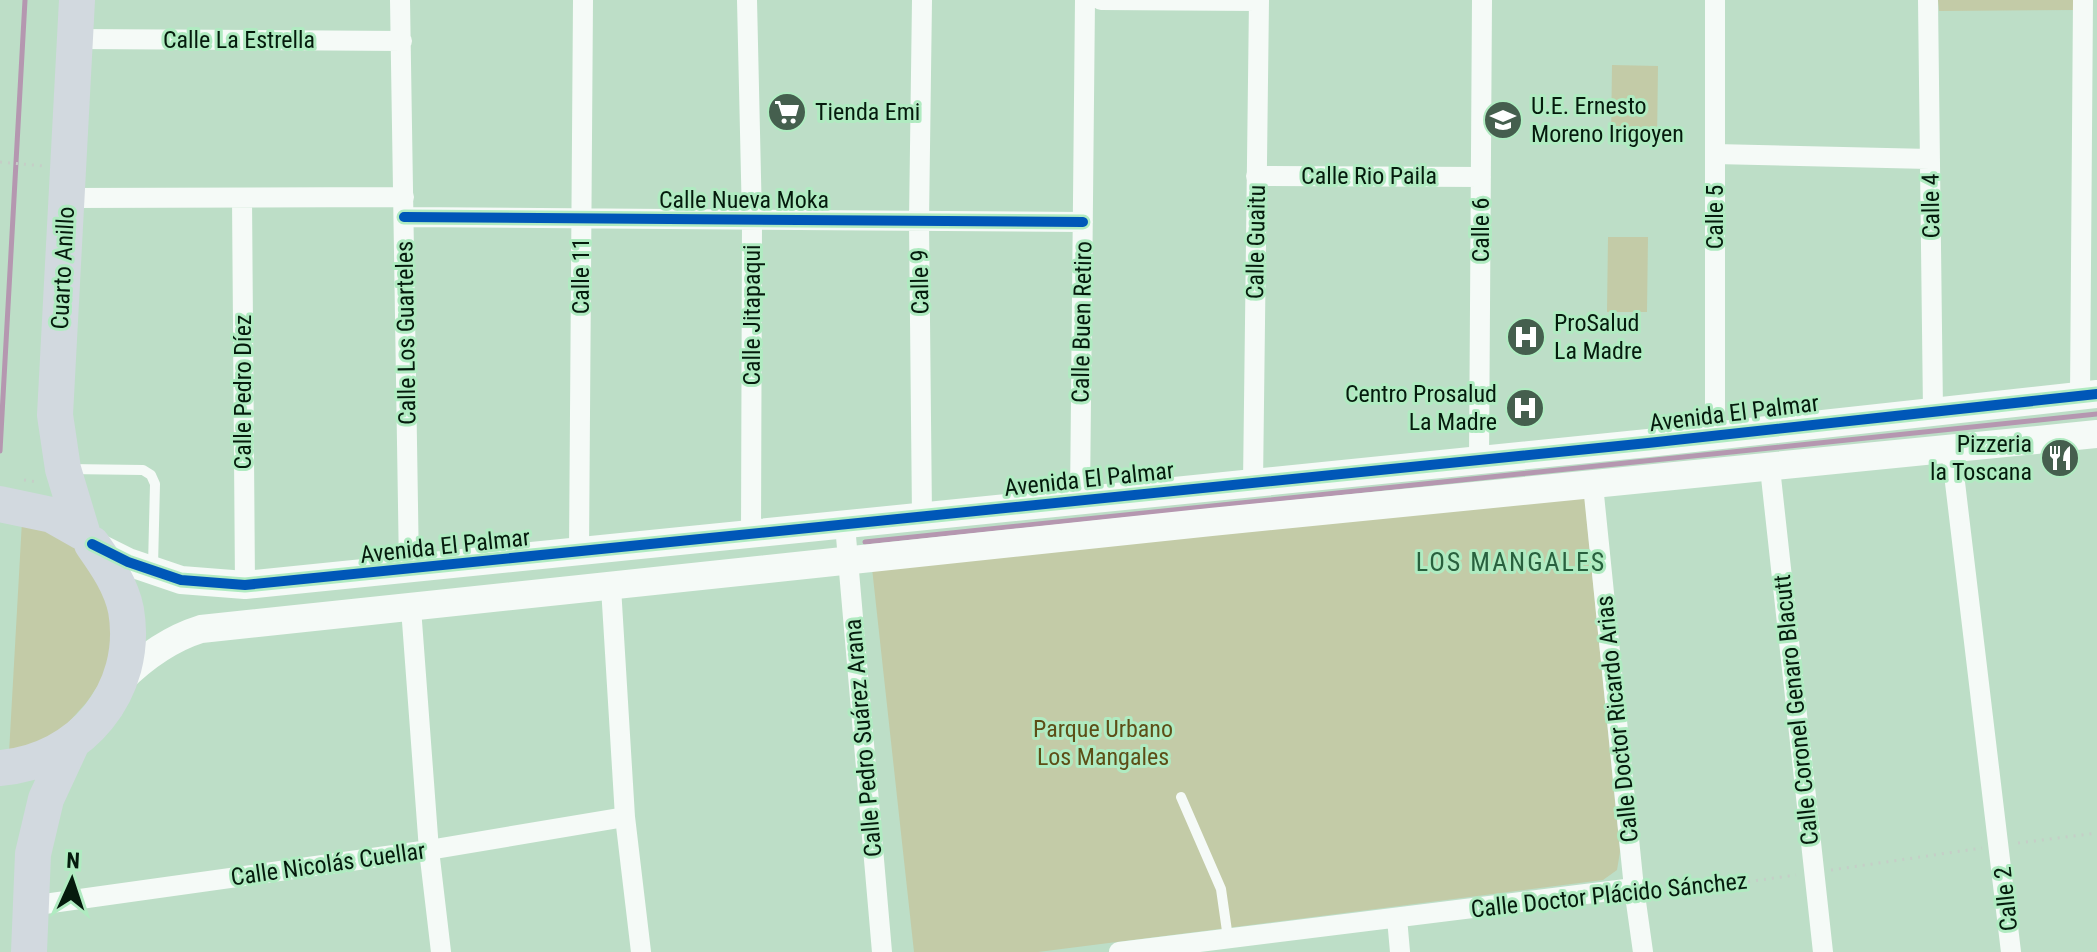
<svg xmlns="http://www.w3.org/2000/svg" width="2097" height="952" viewBox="0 0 2097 952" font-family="'Roboto Condensed',sans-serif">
	<rect width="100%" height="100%" fill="#bddec7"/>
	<path fill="#c3cba7" d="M1938 0H2078V10L1939 11Z
		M1612 65 1658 66 1657 142 1611 141Z
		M1608 237H1648L1647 312H1607Z
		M1584 492 1620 852 1617 870 1603 880 1038 952H914L872 568Z
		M22 521 72 543 90 561 114 618 109 660 101 681 87 702 68 723 46 740 9 753Z"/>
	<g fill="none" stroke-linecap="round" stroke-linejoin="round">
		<path stroke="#b597b0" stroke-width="5" d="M0 451 25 0
			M865 542 2097 414"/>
		<path stroke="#c5cec7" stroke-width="3" stroke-dasharray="2 6" stroke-linecap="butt" d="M0 162 44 166
			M24 480 38 482
			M2018 843 2097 833
			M1831 870 1982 848
			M1653 895 1796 875"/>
		<path stroke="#f5faf7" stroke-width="10" d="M68 469 143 470 151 475 155 484 153 566
			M1181 797 1221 889 1228 938"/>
		<path stroke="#f5faf7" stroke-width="20" d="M400 0 409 569
			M747 0 752 220 751 535
			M922 0 919 221 922 517
			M1101 0 1258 1
			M1928 0 1933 411
			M75 39 402 41
			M1715 154 1930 159
			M1256 176 1481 177
			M67 198 404 197
			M242 198 245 585
			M404 217 1083 222
			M2080 396 2083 0
			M1715 434V0
			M1951 449 2011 952
			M1479 460 1482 0
			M1770 468 1823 952
			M1253 484 1259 0
			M1593 485 1634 888 1643 952
			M1080 499 1085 0
			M845 525 882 952
			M579 552 583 0
			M611 587 625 817 641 952
			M411 608 429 850 441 952
			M30 906 429 850 625 817
			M1397 918 1400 952
			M1119 952 1634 888"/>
		<path stroke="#f5faf7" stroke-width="28" d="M92 544 128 562 181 580 245 585 1648 443 2097 394
			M120 681C144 657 169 639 201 629L1211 522 2097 434"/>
		<path stroke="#d2d9df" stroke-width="36" d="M77 0 55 415 63 469 82 532
			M0 504 52 515 82 532
			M0 768C80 762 140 691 126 610 121 585 106 564 92 544
			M29 952 33 854 46 799 71 745"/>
		<g stroke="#b0ebc1" stroke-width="15">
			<path id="cycleway" d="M404 217 1083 222
				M92 544 128 562 181 580 245 585 1648 443 2097 394"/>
		</g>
		<use href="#cycleway" stroke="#0057b8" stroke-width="10"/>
	</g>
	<defs>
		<g id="supermarket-disc" transform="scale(2)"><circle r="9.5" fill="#455f4e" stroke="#b0ebc1"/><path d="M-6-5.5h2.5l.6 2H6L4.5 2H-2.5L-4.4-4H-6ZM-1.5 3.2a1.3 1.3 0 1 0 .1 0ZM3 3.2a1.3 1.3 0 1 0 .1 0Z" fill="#fff"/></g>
		<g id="school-disc" transform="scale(2)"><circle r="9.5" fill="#455f4e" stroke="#b0ebc1"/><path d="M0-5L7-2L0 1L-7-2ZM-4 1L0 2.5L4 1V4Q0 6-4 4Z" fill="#fff"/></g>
		<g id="hospital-disc" transform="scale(2)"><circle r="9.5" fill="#455f4e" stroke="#b0ebc1"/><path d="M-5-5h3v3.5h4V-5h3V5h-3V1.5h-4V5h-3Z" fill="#fff"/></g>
		<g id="restaurant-disc" transform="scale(2)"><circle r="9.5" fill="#455f4e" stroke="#b0ebc1"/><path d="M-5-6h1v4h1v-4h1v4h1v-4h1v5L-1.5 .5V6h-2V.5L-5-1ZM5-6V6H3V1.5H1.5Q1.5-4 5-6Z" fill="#fff"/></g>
	</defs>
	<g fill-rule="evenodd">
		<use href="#supermarket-disc" x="787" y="112"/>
		<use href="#school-disc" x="1503" y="120"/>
		<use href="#hospital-disc" x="1526" y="337"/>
		<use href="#hospital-disc" x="1525" y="408"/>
		<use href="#restaurant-disc" x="2060" y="458"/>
	</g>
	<g text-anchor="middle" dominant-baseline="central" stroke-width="6" stroke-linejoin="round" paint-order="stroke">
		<g font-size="24" fill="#051b0d" stroke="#b0ebc1">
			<text x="239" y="40">Calle La Estrella</text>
			<text x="1369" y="176">Calle Rio Paila</text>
			<text x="744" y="200">Calle Nueva Moka</text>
			<text transform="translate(1931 206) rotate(-91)">Calle 4</text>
			<text transform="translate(1715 217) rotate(-90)">Calle 5</text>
			<text transform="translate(1481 230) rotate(-90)">Calle 6</text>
			<text transform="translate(1256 242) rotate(-89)">Calle Guaitu</text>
			<text transform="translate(63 268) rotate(-87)">Cuarto Anillo</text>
			<text transform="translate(581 276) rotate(-90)">Calle 11</text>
			<text transform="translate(920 282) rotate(-91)">Calle 9</text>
			<text transform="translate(752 315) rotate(-90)">Calle Jitapaqui</text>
			<text transform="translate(1082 322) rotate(-89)">Calle Buen Retiro</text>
			<text transform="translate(406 333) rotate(-91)">Calle Los Guarteles</text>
			<text transform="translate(243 392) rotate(-90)">Calle Pedro Díez</text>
			<text transform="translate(1734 413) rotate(-7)">Avenida El Palmar</text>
			<text transform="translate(1089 479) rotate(-6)">Avenida El Palmar</text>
			<text transform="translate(445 546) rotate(-6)">Avenida El Palmar</text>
			<text transform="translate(1796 710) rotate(-96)">Calle Coronel Genaro Blacutt</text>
			<text transform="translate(1617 719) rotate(-96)">Calle Doctor Ricardo Arias</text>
			<text transform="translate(863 738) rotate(-95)">Calle Pedro Suárez Arana</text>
			<text transform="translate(328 864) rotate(-8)">Calle Nicolás Cuellar</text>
			<text transform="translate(1609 895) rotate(-6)">Calle Doctor Plácido Sánchez</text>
			<text transform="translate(2006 899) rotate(-96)">Calle 2</text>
		</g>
		<g font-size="24" fill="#051b0d" stroke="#b0ebc1" text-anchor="start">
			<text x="1531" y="106">U.E. Ernesto<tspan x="1531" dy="28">Moreno Irigoyen</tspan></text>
			<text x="815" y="112">Tienda Emi</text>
			<text x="1554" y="323">ProSalud<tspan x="1554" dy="28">La Madre</tspan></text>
			<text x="1497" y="394" text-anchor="end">Centro Prosalud<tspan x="1497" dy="28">La Madre</tspan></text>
			<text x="2032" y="444" text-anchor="end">Pizzeria<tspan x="2032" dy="28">la Toscana</tspan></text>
		</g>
		<g font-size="24" fill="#5d4e17" stroke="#b0ebc1">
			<text x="1103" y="729">Parque Urbano<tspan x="1103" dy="28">Los Mangales</tspan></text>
		</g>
		<g font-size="26" letter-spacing="2" fill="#29603e" stroke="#b0ebc1">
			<text x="1511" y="562">LOS MANGALES</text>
		</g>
	</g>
	<g transform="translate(72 880) rotate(3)" stroke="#b0ebc1" stroke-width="6" paint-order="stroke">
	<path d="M0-6L14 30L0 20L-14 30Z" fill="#051b0d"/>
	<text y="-12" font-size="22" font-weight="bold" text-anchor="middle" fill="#051b0d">N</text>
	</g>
</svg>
